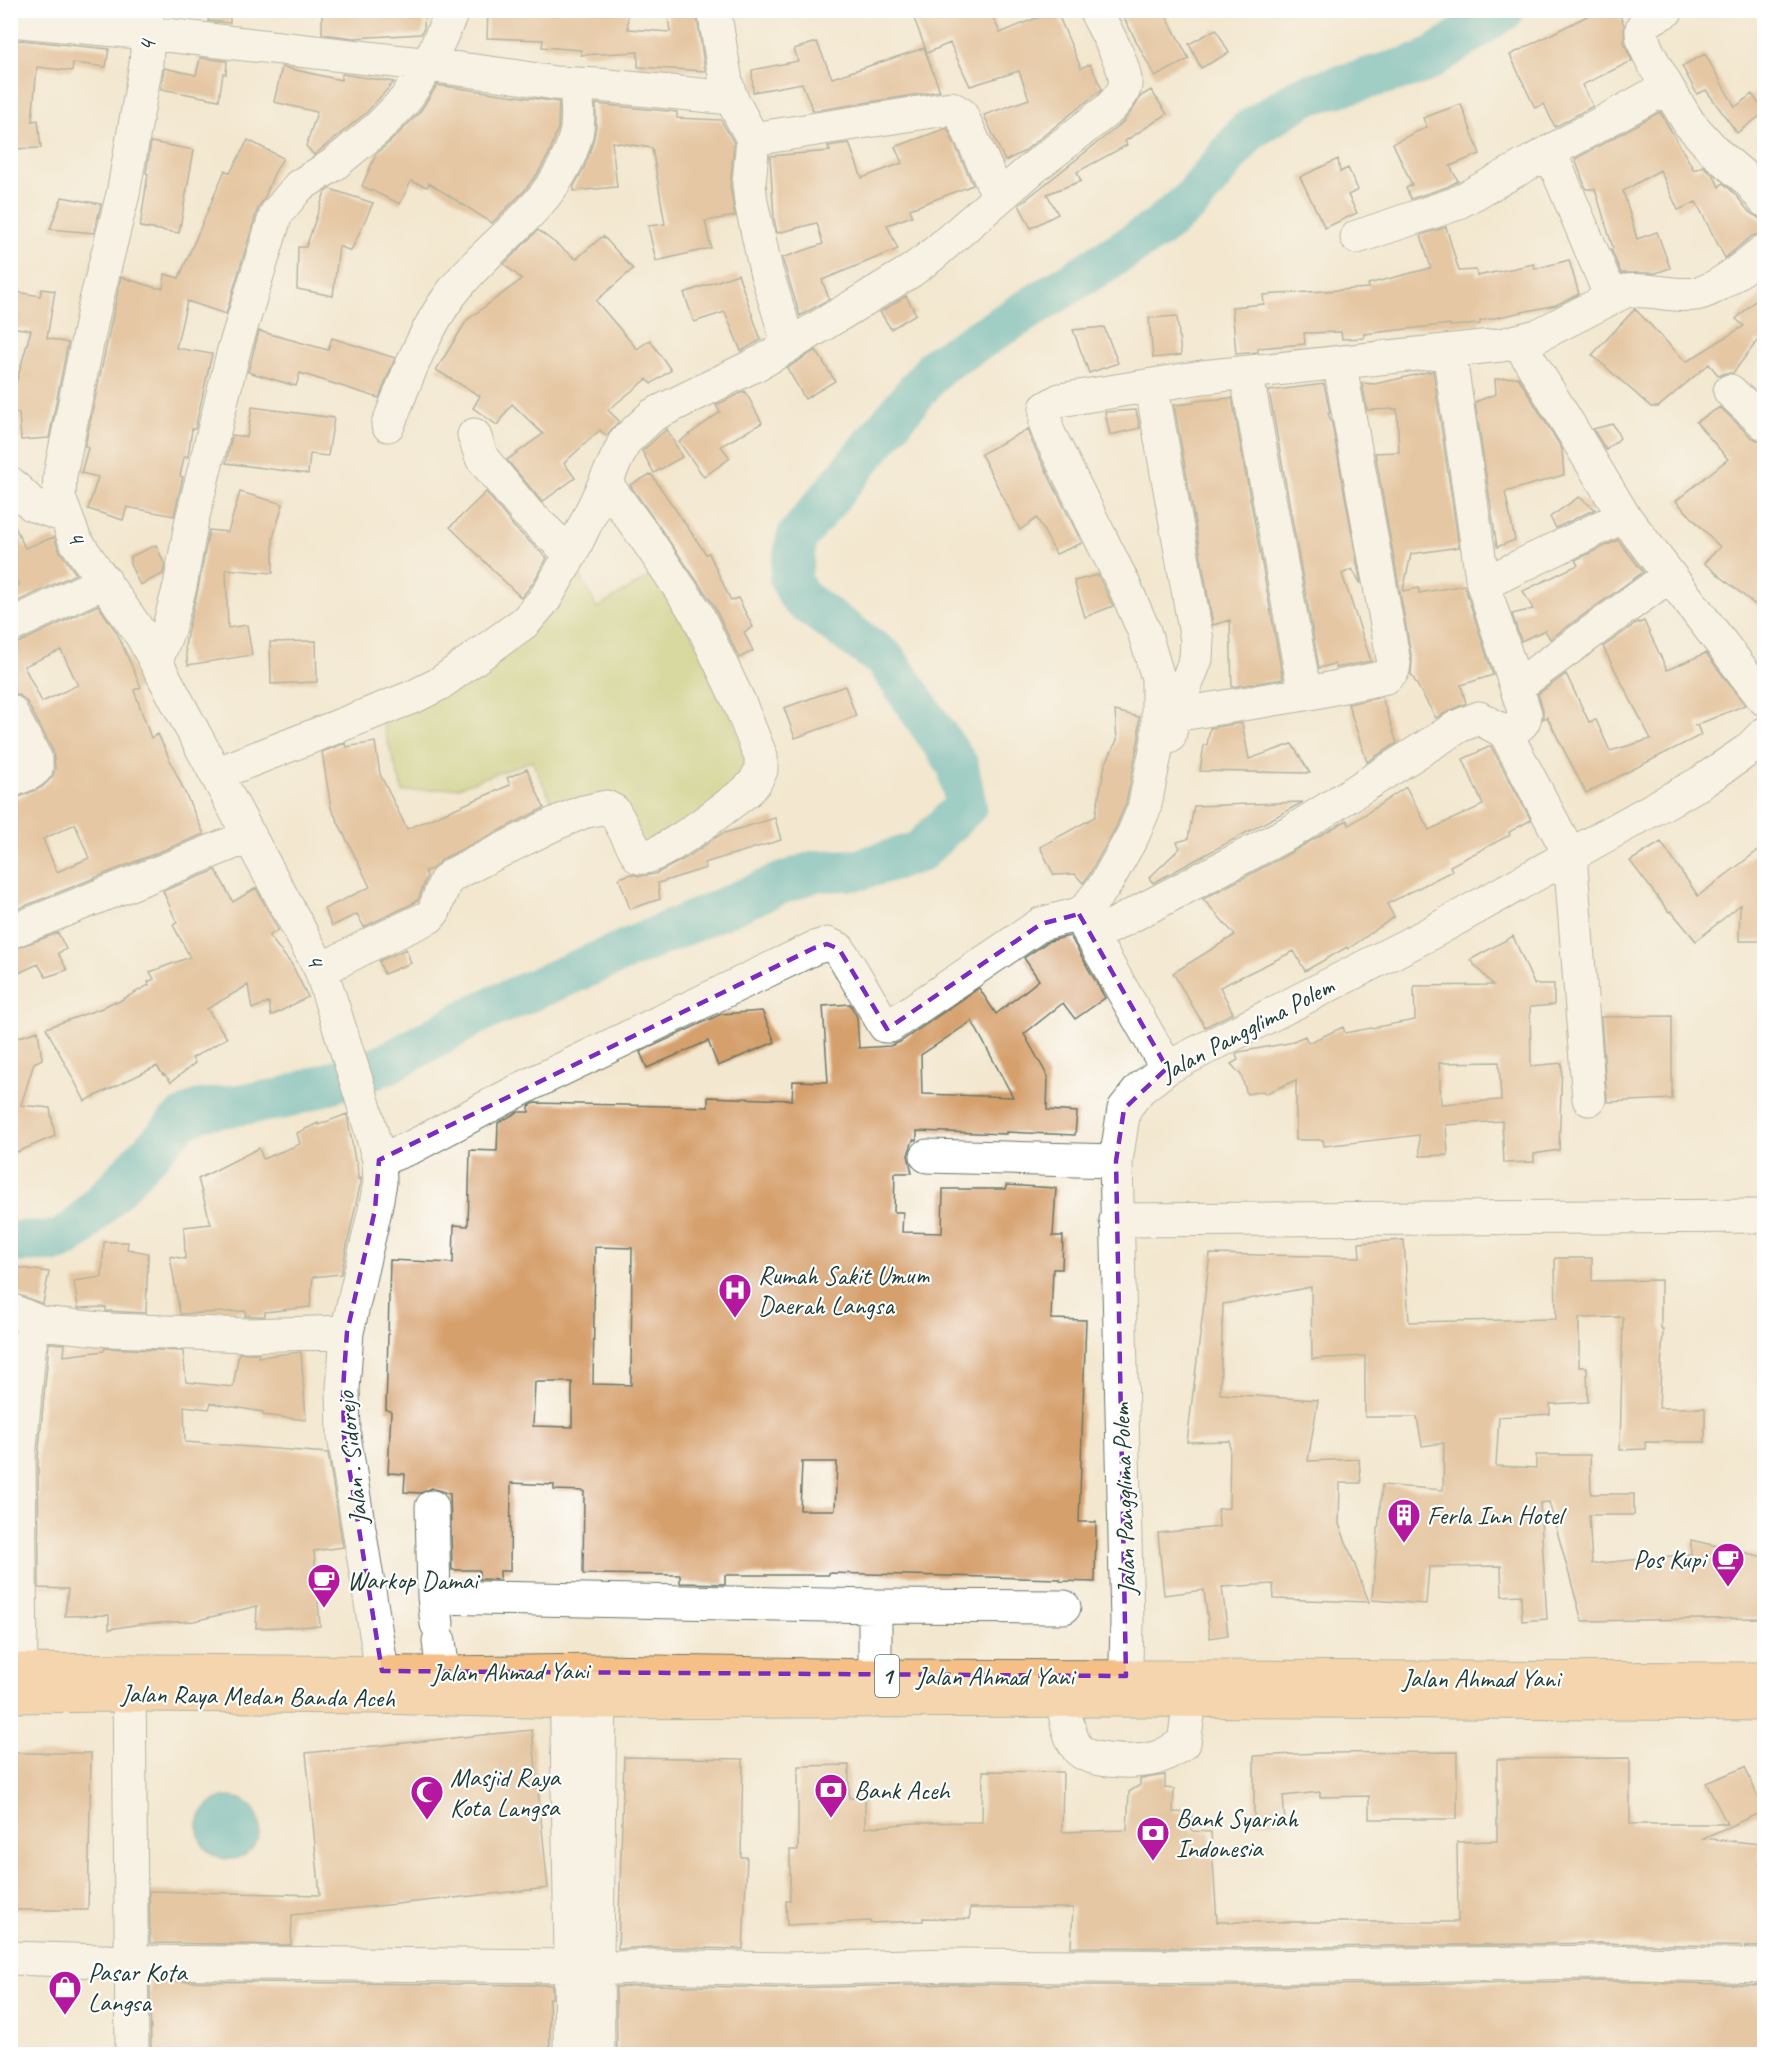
<svg xmlns="http://www.w3.org/2000/svg" width="1775" height="2065" viewBox="0 0 1775 2065" font-family="Caveat,sans-serif">
	<rect width="100%" height="100%" fill="#fff"/>
	<filter id="ink" filterUnits="userSpaceOnUse"><feTurbulence type="fractalNoise" baseFrequency=".0167" numOctaves="2"/><feDisplacementMap in="SourceGraphic" scale="12" xChannelSelector="R" yChannelSelector="G"/><feConvolveMatrix kernelMatrix="1 2 1 2 8 2 1 2 1" color-interpolation-filters="sRGB"/></filter>
	<filter id="wash" filterUnits="userSpaceOnUse"><feTurbulence type="fractalNoise" baseFrequency=".008" numOctaves="4" result="noise"/><feDisplacementMap in="SourceGraphic" scale="24" xChannelSelector="R" yChannelSelector="G"/><feGaussianBlur stdDeviation="1.35" result="paint"/><feColorMatrix in="noise" values="0 0 0 0 0 0 0 0 0 0 0 0 0 0 0 0 0 1.4 0 .05"/><feComposite in="paint" operator="in"/></filter>
	<g filter="url(#wash)">
		<rect width="100%" height="100%" fill="#f3e7cf"/>
		<path fill="#b9c769" stroke="#6c824e" stroke-width="1.5" d="M576 567 597 608 658 571 726 697 748 769 681 832 641 855 615 801 560 819 532 761 459 787 403 792 381 720Z"/>
		<path fill="#3cadb7" stroke="#2e7576" stroke-width="1.5" d="M198 1828a31 31 0 1 1 62 0a31 31 0 1 1-62 0Z"/>
		<g fill="none" stroke-linecap="round" stroke-linejoin="round">
			<path stroke="#3cadb7" stroke-width="42" d="M10 1242 59 1241 76 1230 180 1121 200 1110 282 1099 386 1064 479 1013 777 885 816 871 858 870 919 852 966 806 958 766 886 660 800 598 790 579 797 537 937 366 1157 229 1191 201 1248 131 1303 96 1424 63 1504 10"/>
		</g>
		<g id="blocks">
			<path fill="#d6a06d" fill-rule="evenodd" d="M210 10H230V23L208 21Z
				M322 10H425L424 28 421 34 354 38 322 34Z
				M488 10H627L628 29 670 32 667 10H696L705 71 638 67V52L581 55V50L542 47 543 40 487 38Z
				M911 10H990L1000 33 1056 10 1081 68 1090 64 1102 89 1023 152 1005 161 984 115 1029 99 1019 71 970 86 950 43 927 53Z
				M1120 10H1163L1189 59 1155 77Z
				M1599 10H1617L1624 25V42L1632 61 1582 85 1593 106 1555 127 1544 104 1535 108 1510 55Z
				M1216 29 1229 53 1201 68 1189 44Z
				M22 40 109 49 106 67 73 63 72 71 37 67 32 121 38 120 41 148 10 149V41Z
				M817 42 832 78 924 48 940 91 813 111 802 83 753 92 752 70 798 61 794 49Z
				M1705 54 1735 107 1752 94 1764 111V113L1737 133 1706 90 1697 94 1682 66Z
				M200 58 227 61 226 74 223 73 219 100 161 89 164 68 196 75Z
				M282 67 341 80 342 74 394 82 366 113 314 155 306 146 317 112 274 102Z
				M437 85 559 102 558 128 549 154 538 173 524 191 492 223 429 183 427 187 411 181 400 204 362 186 376 154 392 140 419 113Z
				M1151 90 1167 114 1125 141 1127 145 1077 172 1081 181 1047 194 1058 214 1031 228 1019 205 1122 123 1134 108 1141 96Z
				M596 104 677 112V118L721 120 734 143 730 186 735 216 705 221 711 248 656 261 648 226 665 224 652 148 612 142 617 187 574 191V186L584 168 593 142 596 126Z
				M1461 104 1480 154 1450 166 1458 181 1447 187 1411 199 1406 188 1412 185 1393 143 1427 127 1423 118Z
				M1660 112 1694 170 1703 166 1714 176 1719 187 1723 183 1735 194 1749 212 1759 218 1764 226V233L1752 236 1725 258 1696 202 1678 210 1660 170 1623 191 1637 239 1657 232 1670 268 1656 273H1621L1611 249 1613 248 1595 189H1586L1575 159Z
				M947 128 973 185 910 209 912 216 887 225 898 249 822 280 829 299 800 316 782 258 823 244 817 223 777 233 774 219 770 156 830 151 828 146 849 143 862 178 902 163 895 147Z
				M248 140 283 158 273 176 265 197 258 208 226 314 187 301 176 348 212 354 195 429H192L188 457H184L180 476 183 477 174 516 127 507 123 520 88 509 98 477 81 473 88 448 85 446 121 277 156 288H163L165 274 179 278 225 170 230 173Z
				M151 142 194 150 179 233 140 227 148 174 146 173Z
				M1338 159 1340 172 1348 168 1358 190 1348 195 1357 213 1325 228 1300 177Z
				M330 189 373 203 351 251 339 246 333 296 297 289 298 247H306L325 192Z
				M62 197 101 204 94 233 50 229Z
				M1446 227 1459 271 1476 270 1477 276 1534 264 1535 269 1569 260 1579 294 1556 305 1480 321V324L1450 326V324L1364 334V338L1342 339 1341 332 1304 333 1305 344 1258 348V352L1236 354 1232 307 1264 304 1263 295 1369 288 1368 284 1431 268 1421 235Z
				M538 230 576 259 603 236 633 269 596 301 637 349 650 340 671 370 651 384 647 379 608 410 619 421 606 436 600 430 564 463 575 478 542 502 507 460 543 434 512 404 497 425 473 408 480 396 436 370 467 320 522 279 504 264Z
				M738 274 761 340 741 351 725 312 694 322 684 293Z
				M42 289 55 291 47 338 68 343 49 438 21 440 19 413 10 411V378L17 380 31 330 10 327V291L40 296Z
				M1764 292V345L1758 340 1733 373H1725L1719 376 1709 364 1658 407H1651L1592 355 1635 309 1686 362 1744 326 1736 319Z
				M906 296 916 314 891 329 880 312Z
				M1177 316 1181 355 1153 358 1149 318Z
				M1104 327 1118 363 1089 373 1073 330Z
				M259 331 328 350 332 338 395 358 379 398 300 373 296 386 248 372Z
				M816 350 835 381 805 399 787 368Z
				M1433 371 1459 547 1411 554 1403 591 1419 588V593L1464 585 1493 675 1461 685 1466 703 1436 718 1411 674 1412 660 1375 453 1399 452 1397 409 1367 410 1362 383 1375 384Z
				M1518 377 1562 449 1564 475 1505 492 1515 540 1497 547 1475 402 1496 394 1495 379Z
				M1324 384 1330 413H1328L1332 424 1361 584 1352 569 1342 574 1371 661 1336 668 1334 664 1319 668 1269 391Z
				M745 391 762 423 721 446 730 458 704 477 679 442 720 412 716 405Z
				M1232 398 1283 679 1232 687 1230 620 1213 625 1174 405 1194 403V401Z
				M252 407 334 418 328 456 310 454 308 474 226 463 232 435 247 437Z
				M1720 407 1751 437 1759 441H1764V612L1704 563 1720 547 1676 501 1728 459 1696 422Z
				M1136 410 1140 428 1110 435 1105 412Z
				M1613 424 1620 438 1606 450 1593 429Z
				M667 429 682 457 654 473 642 451Z
				M1028 429 1032 442 1082 543 1056 554 1037 518 1020 530 981 454Z
				M651 474 706 554 709 553 731 601 738 598 753 627 744 632 753 651 739 658 713 604 630 485Z
				M240 492 283 504 273 538V573L226 569 228 628 247 625 252 655 188 665 185 646 188 629 198 589 209 530 228 532Z
				M486 492 514 527 547 558 533 583 521 598 450 527Z
				M1579 497 1595 509 1556 528 1550 517Z
				M10 516 25 548 54 537 59 550 76 574 10 605V588L19 585 10 566Z
				M1618 540 1643 572 1550 639 1545 630 1521 641 1512 614 1533 609 1523 591 1578 565 1575 560Z
				M156 545 165 565 163 574 140 585 130 564V557Z
				M1098 575 1113 606 1085 617 1074 581Z
				M98 605 117 633 141 687 134 690 151 738 158 734 204 834 10 912V799L17 798 42 787 53 776 55 768 53 751 27 702 19 695 10 692V644L18 643ZM61 650 78 685 42 702 24 666ZM75 824 89 858 57 872 43 839Z
				M1644 621 1667 670 1706 653 1745 705 1694 726 1697 725 1701 735 1586 793 1547 717 1543 719V709L1538 694 1566 674 1589 722 1596 720 1610 751 1651 739 1603 647 1638 622 1639 623Z
				M316 641 317 682 271 684 270 642Z
				M845 686 856 716 795 738 784 708Z
				M1382 697 1397 743 1367 762 1348 704Z
				M1115 711 1139 717V738L1126 803 1116 827 1089 875 1083 883 1075 874 1054 875 1040 847 1095 817 1105 765 1117 740Z
				M1242 723 1249 759 1292 744 1310 773 1200 771 1204 745H1207L1210 728Z
				M375 742 380 774 407 829 510 785 507 778 527 769 544 808 444 858 432 869 425 871 427 876 418 900 413 902 414 903 364 927 357 914 332 926 324 909 370 887 331 808 322 752 345 743 346 747Z
				M1491 746 1531 820 1509 832 1510 835 1450 866 1452 871 1387 904 1394 917 1348 949 1347 947 1305 971 1294 951 1220 987 1233 1013 1205 1027 1173 973 1235 935 1203 899 1283 857 1347 820 1349 825 1406 787 1429 830 1483 805 1463 759Z
				M1303 802 1153 883 1149 878 1180 848 1177 842 1188 839 1194 806Z
				M775 818 781 840 704 863 706 868 658 883 660 899 630 909 619 878 631 874 640 876 655 874 686 858 721 834Z
				M1661 842 1698 896 1764 846V941H1739L1740 905 1696 941 1671 911 1669 912 1630 861Z
				M216 870 233 902 256 888 278 930 269 936 292 965 308 997 271 1016 269 1002 252 1009 248 985 207 1009 227 1038 192 1058 195 1063 171 1082 164 1074 163 1075 157 1066 85 1101 46 1028 102 1008 115 1001 116 1003 149 985 148 982 154 979 150 972 190 957 173 925 177 923 163 891Z
				M58 933 66 949 58 953 67 970 46 977 38 964 10 977V950Z
				M1070 936 1105 998 1075 1019 1063 1003 1024 1034 1048 1077 1047 1110 1077 1112 1075 1135 1006 1132V1134L917 1131V1140H913L908 1155 912 1173H895L894 1212H903L902 1232 942 1233 943 1189H1006V1185L1056 1188 1053 1236H1063L1062 1269H1053L1051 1319 1086 1320 1079 1522H1096L1095 1582 1060 1581V1579L829 1573V1575H725V1584L680 1583V1575L583 1574 584 1491 554 1490V1485L511 1483 510 1571H500V1580L479 1579V1570H452L450 1494 432 1488 421 1493 404 1492 405 1474 388 1473 391 1411 386 1410 390 1260 453 1263 454 1225 468 1226 470 1150 497 1151 498 1123 518 1112H529V1106L535 1103 708 1107V1097L792 1100 793 1081 828 1082 823 1006 850 1004 857 1017 859 1048 890 1046 900 1042 979 988 996 1014 1039 980 1024 958 1049 941ZM972 1021 1013 1097 922 1094 921 1055ZM595 1247 632 1248 631 1385 593 1384ZM535 1382H572V1427L533 1426ZM802 1462H837L835 1510H800Z
				M1513 936 1534 984H1554V1005L1530 1007 1531 1066 1562 1063 1559 1150 1534 1154V1162L1504 1163 1502 1121 1446 1125 1448 1155 1420 1156 1419 1135 1324 1146 1323 1140H1296V1080L1265 1094 1263 1091 1247 1094 1241 1075 1231 1064 1238 1060 1236 1054 1239 1052 1289 1043 1305 1036 1308 1043 1343 1027 1345 1033 1415 1020 1414 986 1493 985 1470 960ZM1499 1062 1501 1100 1441 1104 1439 1063Z
				M406 949 411 963 384 974 379 961Z
				M762 1011 775 1042 718 1066 708 1041 647 1068 640 1052 721 1014Z
				M1672 1016V1099L1607 1102 1601 1017Z
				M38 1031 42 1059 34 1063 21 1105 50 1108 55 1136 10 1155V1040Z
				M347 1114 355 1161H357L358 1179 361 1178V1181L341 1274 313 1277 310 1307 265 1312V1316H245L246 1311 180 1314 170 1256 185 1259 184 1227 211 1224 198 1179 259 1148 263 1159 300 1144 297 1133 318 1123V1125Z
				M1404 1240 1409 1322 1556 1319 1555 1258H1592V1281L1661 1280V1329H1663L1659 1408H1705V1442H1645L1646 1449 1620 1450 1623 1317 1579 1318V1367H1587L1588 1402 1550 1404V1414L1499 1417 1496 1466 1536 1468V1455H1590L1591 1494H1634V1515H1589L1592 1564 1691 1554V1540L1764 1557V1618L1582 1621 1549 1502 1540 1503 1547 1619 1522 1621 1521 1595 1502 1596 1501 1566 1429 1567 1426 1604 1372 1600 1382 1485 1443 1490 1444 1443 1422 1446 1417 1417H1365V1356L1312 1359 1311 1287 1223 1304 1220 1394 1318 1400 1308 1461 1359 1459 1361 1483H1340L1339 1524 1369 1602 1274 1599 1273 1584 1222 1587 1228 1635 1210 1638 1204 1590 1164 1595 1158 1533 1219 1527 1218 1509 1229 1508 1230 1441 1187 1442 1210 1254 1360 1257 1359 1243Z
				M104 1242H128L127 1249 148 1253 146 1313 106 1311V1307L78 1308 74 1281 102 1277Z
				M13 1267 49 1272 43 1304 10 1292V1277Z
				M49 1343 65 1344 64 1356 104 1351 105 1348 183 1351 186 1382 233 1387 239 1353H259L258 1357 301 1352 306 1420 263 1415V1412L211 1403 209 1409 184 1406 185 1442 328 1453 343 1547 314 1551 320 1626 256 1628 257 1606 194 1621 140 1624 109 1629V1615L65 1616 68 1589 39 1588 38 1459Z
				M532 1730 548 1888 292 1915 291 1945 150 1943 149 1891 320 1895 306 1753Z
				M1457 1752V1819H1369V1796L1320 1797V1792L1283 1796 1285 1822H1254V1756L1320 1753Z
				M10 1753H91L88 1910H10Z
				M624 1757 743 1759 741 1857H747L743 1949 650 1947 618 1949Z
				M1630 1758V1824H1727L1706 1783 1745 1767 1764 1811 1703 1838 1760 1844 1759 1863H1764V1947L1600 1943 1240 1948 1071 1947 1073 1908H970V1919L923 1918V1921L870 1923V1921L787 1925 786 1901H790V1850H798V1766L849 1765V1798H865V1828L914 1823 982 1822 983 1771 1063 1772 1062 1832 1127 1830 1129 1792 1140 1785V1779L1165 1775V1788L1174 1789 1173 1812 1192 1813 1191 1831 1211 1832 1217 1922H1458L1457 1842 1497 1841V1759Z
				M150 1981 552 1985V1998H549L550 2055H151Z
				M1600 1981 1764 1985V2055H617L616 1987 650 1985 785 1988 954 1984 1240 1986Z"/>
		</g>
	</g>
	<g filter="url(#ink)">
		<use href="#blocks" fill-opacity="0" stroke="#69786a" stroke-width="1.5"/>
		<g fill="none" stroke-linecap="round" stroke-linejoin="round">
			<g stroke="#69786a" stroke-width="35">
				<path id="minor" d="M146 10 148 33 146 64 123 194 95 305 60 475 59 498 75 540 142 636 321 970 364 1105 379 1160 380 1182 375 1210 347 1332 343 1389 344 1436 382 1671
					M714 10 726 82 731 98
					M1667 10C1659 15 1648 19 1643 26 1636 38 1661 75 1667 87
					M10 20 148 33 421 64 513 76 554 83 598 85 731 98 753 139 749 184 751 202 766 271 789 345
					M753 139 951 108 961 114 999 197
					M1550 152 1611 297
					M1357 237 1455 204 1667 87 1689 123 1717 154 1749 181 1764 200
					M1526 354 1624 516 1764 699
					M1451 364 1483 584 1525 714C1525 726 1515 728 1505 732L1570 855 1589 1099
					M1249 388 1305 694
					M1730 391 1764 423
					M1154 400 1197 640 1196 659 1174 715 1169 737
					M388 425C406 380 422 333 451 294 490 241 558 205 575 138 580 122 577 100 576 84
					M474 435 482 458 527 513 571 554
					M10 483 33 505 65 516
					M1483 584 1624 516
					M10 626 105 581
					M156 661 168 630 180 586 191 524 234 350 276 214 299 186 333 165 379 127 405 100 428 65 453 10
					M1516 687 1669 576
					M10 711 36 760V768L30 773 10 781
					M1174 715 1305 694 1386 677 1393 670 1394 663 1342 377
					M216 774 415 696 439 684 525 622 545 599 571 554 625 441 653 415 763 361 911 271 930 257 1033 168 1110 108C1115 102 1124 93 1125 85 1128 69 1103 26 1095 10
					M1081 918 1167 1068
					M10 932 250 836
					M1091 937 1294 830 1459 726 1479 718 1505 732
					M321 970 367 946 429 917 434 911 445 882 452 875 554 824 583 812 606 807 614 811 639 857C656 863 730 803 747 791L755 782 761 770V757L739 702 697 614 645 537 606 484
					M927 1156 1116 1161
					M379 1160 412 1147 531 1084 814 948 827 944 839 949 885 1026H890L1041 924 1079 914 1086 909 1105 885 1133 835 1144 809 1158 740V678L1144 631 1124 585 1049 434 1046 425V408L1060 400 1202 377 1501 345 1537 336 1625 291C1649 288 1673 297 1696 294 1718 290 1746 265 1764 251
					M1116 1220 1764 1216
					M10 1310 40 1323 110 1330 248 1335 347 1332
					M432 1507 434 1597 437 1624
					M434 1597 875 1606 1064 1607
					M439 1641 443 1673
					M21 1670 19 1458 32 1320
					M129 1671 132 2054
					M566 1672 571 1954 570 2054
					M1062 1700C1066 1715 1068 1737 1078 1749 1089 1763 1138 1763 1155 1758 1165 1756 1175 1748 1184 1743L1190 1701
					M1125 1700 1127 1622 1116 1161 1124 1109 1140 1089 1167 1068 1425 936 1700 783 1748 750 1764 734
					M873 1701 875 1676V1606
					M10 1958 132 1962 570 1966
					M597 1969 650 1966 785 1969 954 1965 1240 1967 1600 1962 1764 1966
					M598 2054 597 1965 600 1673"/>
			</g>
			<g stroke="#69786a" stroke-width="35">
				<path id="major" d="M10 1670 443 1673 600 1671 875 1676 1764 1679
					M10 1696 129 1695 374 1697 565 1702 1125 1700 1764 1704"/>
			</g>
			<use href="#minor" stroke="#fff" stroke-width="33"/>
			<use href="#major" stroke="#f5bf86" stroke-width="33"/>
		</g>
	</g>
	<path d="M0 0H1775V2065H0ZM1079 914 1167 1068 1124 1109 1116 1161 1126 1676 382 1671 344 1436 343 1389 347 1332 375 1210 379 1160 814 948 827 944 839 949 887 1029 1041 924Z" fill="#f3e7cf" fill-opacity=".55" fill-rule="evenodd"/>
	<path fill="none" stroke="#7b2cbf" stroke-width="4.5" stroke-dasharray="12 8" stroke-linejoin="round" d="M1079 914 1167 1068 1124 1109 1116 1161 1126 1676 382 1671 344 1436 343 1389 347 1332 375 1210 379 1160 814 948 827 944 839 949 887 1029 1041 924Z"/>
	<defs>
		<g id="hospital-pin" transform="scale(1.725)"><path d="M0 17L-7.5 6A9.5 9.5 0 1 1 7.5 6Z" fill="#b5179e" stroke="#fff"/><path d="M-5-5h3v3.5h4V-5h3V5h-3V1.5h-4V5h-3Z" fill="#fff"/></g>
		<g id="building-pin" transform="scale(1.725)"><path d="M0 17L-7.5 6A9.5 9.5 0 1 1 7.5 6Z" fill="#b5179e" stroke="#fff"/><path d="M-4-6H4V6H1V3H-1V6H-4ZM-2.5-4.3h1.7v1.8h-1.7ZM.8-4.3h1.7v1.8H.8ZM-2.5-1h1.7V.8h-1.7ZM.8-1h1.7V.8H.8Z" fill="#fff"/></g>
		<g id="cafe-pin" transform="scale(1.725)"><path d="M0 17L-7.5 6A9.5 9.5 0 1 1 7.5 6Z" fill="#b5179e" stroke="#fff"/><path d="M-5.5-4.5H6V0H3Q3 3.5 0 3.5H-2.5Q-5.5 3.5-5.5 0ZM3-3.2v2h1.7v-2ZM-6 4.5H4V6H-6Z" fill="#fff"/></g>
		<g id="bank-pin" transform="scale(1.725)"><path d="M0 17L-7.5 6A9.5 9.5 0 1 1 7.5 6Z" fill="#b5179e" stroke="#fff"/><path d="M-6-4H6V4H-6ZM0-2.3a2.3 2.3 0 1 0 0 4.6a2.3 2.3 0 1 0 0-4.6Z" fill="#fff"/></g>
		<g id="mosque-pin" transform="scale(1.725)"><path d="M0 17L-7.5 6A9.5 9.5 0 1 1 7.5 6Z" fill="#b5179e" stroke="#fff"/><path d="M3.5-4.9A6 6 0 1 0 3.5 4.9A5 5 0 1 1 3.5-4.9Z" fill="#fff"/></g>
		<g id="shop-pin" transform="scale(1.725)"><path d="M0 17L-7.5 6A9.5 9.5 0 1 1 7.5 6Z" fill="#b5179e" stroke="#fff"/><path d="M-5-2.5h2.3a2.7 3.5 0 0 1 5.4 0H5L5.5 6h-11ZM-1.5-2.5h3a1.5 2.3 0 0 0-3 0Z" fill="#fff"/></g>
	</defs>
	<g fill-rule="evenodd">
		<use href="#hospital-pin" x="735" y="1290"/>
		<use href="#building-pin" x="1404" y="1515"/>
		<use href="#cafe-pin" x="1728" y="1559"/>
		<use href="#cafe-pin" x="324" y="1580"/>
		<use href="#bank-pin" x="831" y="1790"/>
		<use href="#mosque-pin" x="427" y="1792"/>
		<use href="#bank-pin" x="1153" y="1833"/>
		<use href="#shop-pin" x="65" y="1987"/>
	</g>
	<g text-anchor="middle" dominant-baseline="central" stroke-width="4.5" stroke-linejoin="round" paint-order="stroke">
		<rect fill="#fff" stroke="#627771" stroke-width="1.5" x="875" y="1655" width="24" height="42" rx="4.5"/>
		<g font-size="24" font-weight="bold" fill="#1f3d34">
			<text x="887" y="1676">1</text>
		</g>
		<g font-size="26" fill="#1f3d34" stroke="#fff">
			<text transform="translate(147 46) rotate(-88)">4</text>
			<text transform="translate(76 537) rotate(61)">4</text>
			<text transform="translate(315 960) rotate(64)">4</text>
			<text transform="translate(1247 1029) rotate(-28)">Jalan Pangglima Polem</text>
			<text transform="translate(352 1458) rotate(-96)">Jalan . Sidorejo</text>
			<text transform="translate(1124 1499) rotate(-92)">Jalan Pangglima Polem</text>
			<text transform="translate(510 1672) rotate(-1)">Jalan Ahmad Yani</text>
			<text x="995" y="1676">Jalan Ahmad Yani</text>
			<text x="1481" y="1678">Jalan Ahmad Yani</text>
			<text transform="translate(258 1696) rotate(1)">Jalan Raya Medan Banda Aceh</text>
		</g>
		<g font-size="26" fill="#1f3d34" stroke="#fff" text-anchor="start">
			<text x="758" y="1275">Rumah Sakit Umum<tspan x="758" dy="30">Daerah Langsa</tspan></text>
			<text x="1427" y="1515">Ferla Inn Hotel</text>
			<text x="1705" y="1559" text-anchor="end">Pos Kupi</text>
			<text x="347" y="1580">Warkop Damai</text>
			<text x="450" y="1777">Masjid Raya<tspan x="450" dy="30">Kota Langsa</tspan></text>
			<text x="854" y="1790">Bank Aceh</text>
			<text x="1176" y="1818">Bank Syariah<tspan x="1176" dy="30">Indonesia</tspan></text>
			<text x="88" y="1972">Pasar Kota<tspan x="88" dy="30">Langsa</tspan></text>
		</g>
	</g>
	<rect width="1775" height="2065" fill="none" stroke="#fff" stroke-width="36"/>
</svg>
